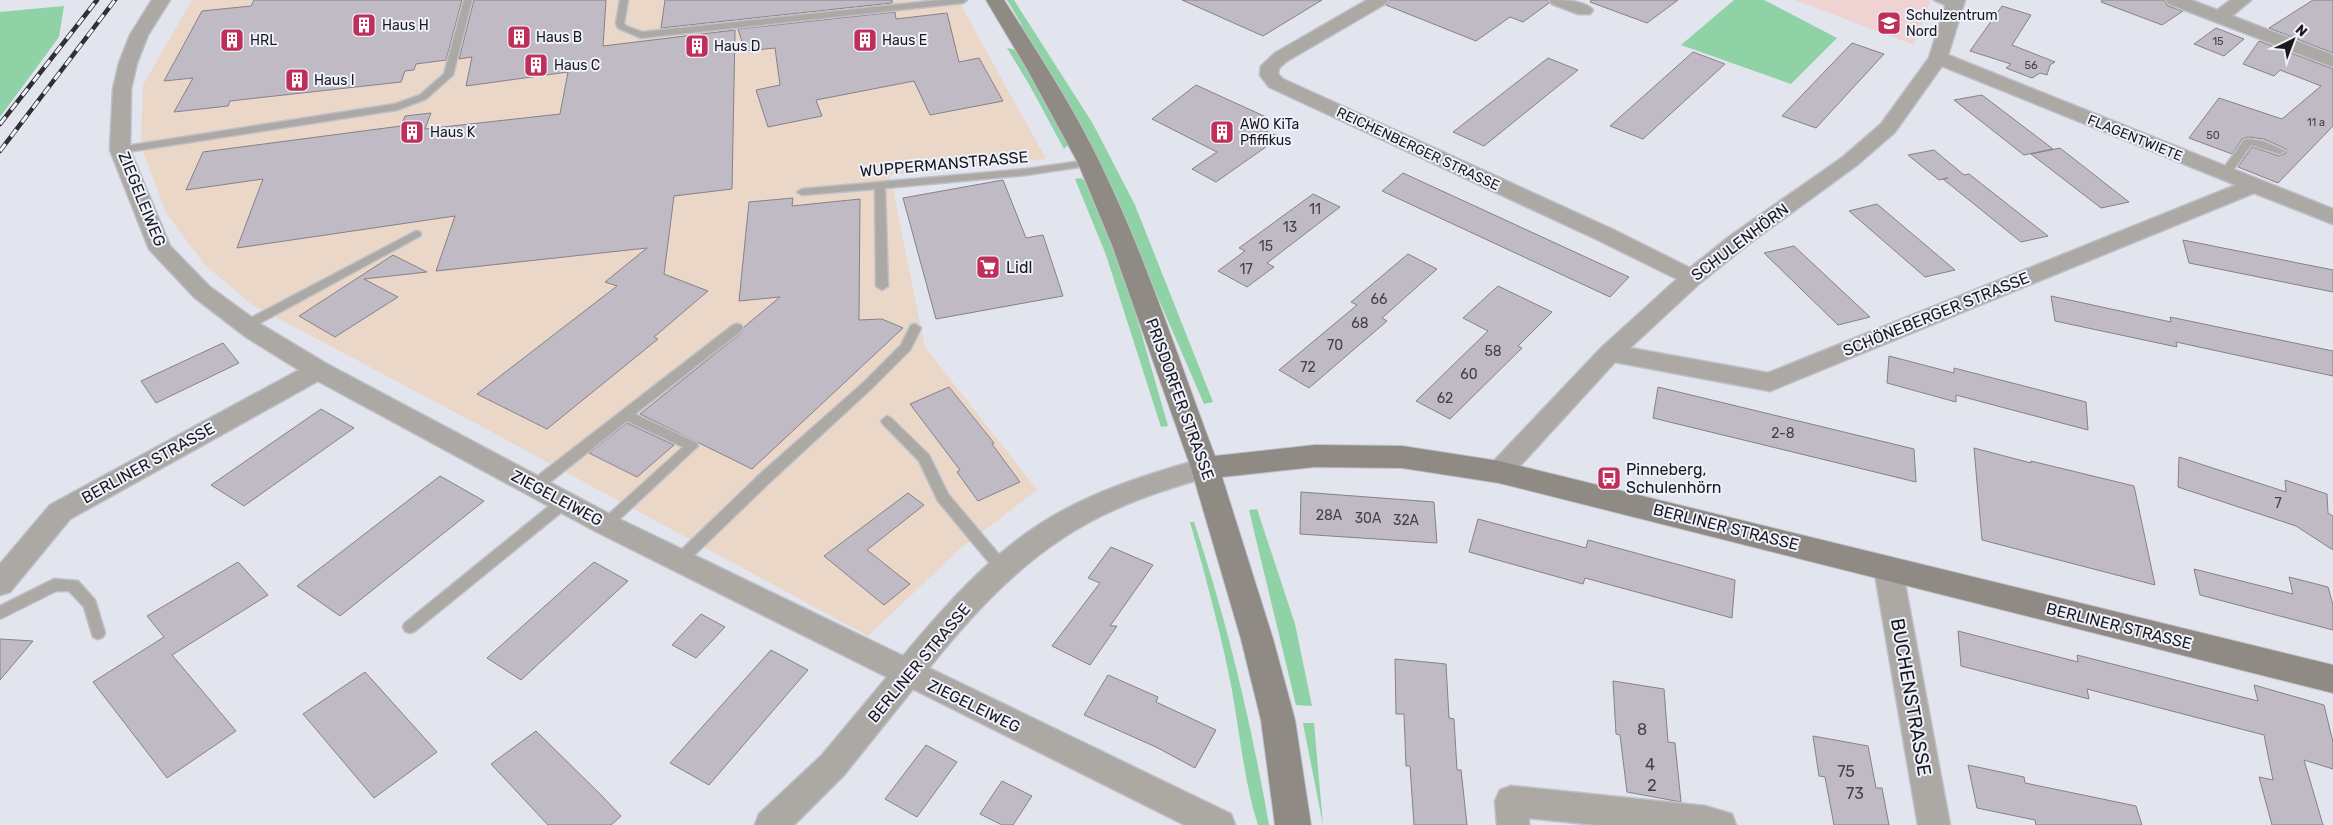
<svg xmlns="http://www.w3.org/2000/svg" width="2333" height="825" viewBox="0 0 2333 825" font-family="Rubik,sans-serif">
	<rect width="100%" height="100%" fill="#e2e4ee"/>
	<path fill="#ead7c7" d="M192 0H958L1046 159 890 175 925 347 1037 490 961 548 868 636 479 425 251 304 204 264 166 213 141 146 143 85Z"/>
	<path fill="#eed3d2" d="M1795 0H1931L1914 45Z"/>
	<path fill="#8ed2a5" d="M1007 0H1014L1093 124 1135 205 1213 402 1204 404 1099 161 1019 26 1022 25Z
		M1734 0H1764L1837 38 1791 84 1681 45Z
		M64 6 59 37 0 117V12Z
		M1007 48 1016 50 1069 144 1064 149 1030 86Z
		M1081 178 1087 182 1118 252 1168 426 1161 427 1106 255 1075 179Z
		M1257 509 1295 624 1312 706 1296 705 1249 510Z
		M1190 522H1194C1227 621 1251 722 1269 825H1258C1244 781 1240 735 1232 690 1221 633 1206 578 1190 522Z
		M1314 723 1323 825 1303 723Z"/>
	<path fill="#bfbac3" stroke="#86818a" d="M254 0H462L446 60 416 64 414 70 405 71 401 82 230 101 228 106 174 112 193 78 164 81 202 11 251 6Z
		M474 0H606L603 46 735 30 732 189 674 196 664 274 708 291 654 337 658 339 547 429 477 394 617 286 605 282 647 248 436 271 455 216 237 248 263 179 186 190 203 152 401 126 405 116 431 113 425 129 560 114 568 72 466 86 472 57 459 59Z
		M665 0H892V3L661 28Z
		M1182 0H1322L1263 36Z
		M1390 0H1547L1549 3 1523 22 1510 17 1476 41 1386 5Z
		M1591 0H1678L1647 23 1590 2Z
		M2102 0H2164L2168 6 2183 11 2162 25 2101 2Z
		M2313 0H2333V53L2269 28Z
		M2002 6 2031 15 2012 45 2055 62 2050 65 2047 75 2040 73 2032 78 2006 68 2011 64 1970 51Z
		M895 12 896 19 947 13 959 62 979 58 1003 101 930 115 914 81 816 100 822 116 768 127 756 90 780 85 775 48 745 51 738 29Z
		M2216 28 2244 39 2224 56 2194 44Z
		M2259 41 2333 69V126L2278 183 2238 167 2252 147 2279 156 2286 153V149L2264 139 2248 137 2242 139 2232 154 2189 138 2219 98 2282 119 2321 86 2280 70 2274 76 2243 64Z
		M1852 43 1884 54 1816 128 1782 116Z
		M1693 52 1725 64 1643 139 1610 126Z
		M1548 58 1578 70 1484 146 1453 132Z
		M1196 85 1266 117 1254 126 1280 137 1216 182 1192 169 1217 152 1152 119Z
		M1982 95 2053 149 2024 155 1954 100Z
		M2060 148 2129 202 2101 208 2031 154Z
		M1934 150 1964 175 1969 174 2048 236 2021 242 1943 179 1948 178 1939 180 1908 155Z
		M1403 173 1629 277 1610 297 1382 191Z
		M1003 180 1026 238 1043 235 1063 296 936 319 903 198Z
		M1313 194 1340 207 1267 263 1274 267 1247 287 1218 271 1245 251 1239 248Z
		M793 198 792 206 860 199 859 320 882 319 903 328 752 469 640 414 742 332 744 327 780 297 739 301 749 202Z
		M1877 204 1955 270 1925 277 1849 211Z
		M2183 240 2333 270V292L2189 263Z
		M1794 246 1870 317 1838 325 1764 253Z
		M1408 254 1437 269 1382 318 1387 321 1309 388 1279 370 1357 305 1351 302Z
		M393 255 427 272 364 279 398 297 335 337 299 316Z
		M1498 286 1552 312 1518 346 1522 348 1450 419 1416 401 1488 331 1463 318Z
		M2051 296 2171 322 2170 317 2333 351V376L2176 342 2177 347 2055 321Z
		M223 343 239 363 156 403 141 381Z
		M1889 356 1954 373V368L2086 402 2088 430 1956 395V402L1887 383Z
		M949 387 994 443 992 444 1020 482 978 501 957 472 960 470 910 404Z
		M1658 387 1914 449 1916 482 1653 418Z
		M321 409 354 428 244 506 211 485Z
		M627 423 674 445 637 477 589 453Z
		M1974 448 2031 463V461L2134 486 2155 585 1982 540Z
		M2179 457 2286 492 2285 480 2327 494 2328 513 2333 516V550L2296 526 2178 487Z
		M440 476 484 501 340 616 297 586Z
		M1301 492 1434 502 1437 543 1300 534Z
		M908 493 924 505 867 550 910 584 884 605 824 556Z
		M1478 519 1586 548 1588 540 1735 580 1732 618 1585 578 1583 584 1469 552Z
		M1111 547 1153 565 1110 626H1117L1090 665 1052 646 1100 583 1088 578Z
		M238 562 268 595 172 655 236 731 167 778 93 682 164 637 147 616Z
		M594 562 628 581 521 680 487 658Z
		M2194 569 2293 594 2289 577 2328 587 2333 605V630L2200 595Z
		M701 614 725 627 696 658 672 645Z
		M1958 631 2078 662 2077 655 2258 701 2254 685 2324 705 2333 742V769L2304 760 2323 825H2272L2259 777 2273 780 2264 735 2087 689 2089 699 1961 666Z
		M0 639 33 641 0 680Z
		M771 650 808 670 709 785 670 763Z
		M1395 659 1446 664 1449 718 1454 719 1457 770H1461L1467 825H1414L1410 766H1406L1404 714H1396Z
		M365 672 437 752 374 798 303 714Z
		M1108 675 1158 697 1156 702 1216 730 1195 768 1156 747 1084 715Z
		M1613 681 1664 689 1668 742 1675 743 1681 802 1627 792 1620 735 1616 734Z
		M536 731 601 795 621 816 611 825H548L491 764Z
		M1813 736 1868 746 1876 788H1882L1889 825H1834L1825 777 1819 776Z
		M926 745 957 762 917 817 885 799Z
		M1968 765 2024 777 2025 783 2136 806 2142 825H2036L2035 820 1977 808Z
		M1002 781 1032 796 1013 825H1002L980 814Z"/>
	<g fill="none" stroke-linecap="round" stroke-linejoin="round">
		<g stroke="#bec0c9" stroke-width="3">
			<path id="lane" d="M464 0H472L453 75 426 99 397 110 120 153 115 150 120 147 395 104 420 95 444 74Z
				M620 0H628L624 23 626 26 642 32 940 0H967L963 3 641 38 618 28 616 23Z
				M1934 0H1946L1959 6 1955 9Z
				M2248 139 2263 141 2285 151 2280 154 2251 145 2229 176H2221V172L2244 140Z
				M1089 160 1094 163 1093 165 1026 175 885 188 888 286 882 290 876 286 875 189 802 195 797 192 802 189 1026 169Z
				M416 231 420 232 421 234 420 236 251 328 247 329 241 325 243 322Z
				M737 324 741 325 743 328 741 331 635 414 697 443 698 446 610 528H600L598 524 683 447 627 421 540 490H530L528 486 530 482 733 325Z
				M915 324 921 328 910 350 871 389 769 483 684 565 679 567 674 565 672 561 674 557 759 475 863 383 901 345 911 325Z
				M887 416 891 418 929 455 948 494 1007 564 1009 568 1007 572 1002 574 997 572 938 501 919 461 883 424 881 421Z
				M564 497 569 498 571 502 569 506 415 631 410 633 405 631 403 627 405 623 559 498Z
				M54 579 78 581 95 600 105 633 103 637 98 639 93 637 84 607 69 591H56L0 619V606Z"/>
		</g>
		<g stroke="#bec0c9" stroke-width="3">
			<path id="street" d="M152 0H170L148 35 137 63 131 89 130 150 170 246 210 287 262 325 327 364 615 517 903 656C944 607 986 559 1040 524 1090 492 1148 474 1205 458L1214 461 1218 468 1214 475C1180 485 1146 495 1114 510 1037 544 981 603 929 668L1231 814 1235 825H1185L913 689 844 775 794 825H755L759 814 822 755 887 677 595 531 318 381 70 519 10 592 0 595V564L50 505 299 370 246 337 194 297 149 249 110 150 113 89 119 63 130 35Z
				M1367 0H1388L1385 4 1287 61 1279 68 1278 74 1283 79 1614 230 1690 268 1730 236 1843 157 1881 124 1929 58 1947 0H1965L1948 55 2333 209V224L2254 193 1770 391 1615 362 1508 479 1499 482 1490 479 1486 472 1490 465 1602 347 1677 279 1598 240 1269 87 1260 75 1261 66 1275 53ZM1942 66 2236 185 1768 373 1630 348 1700 283 1746 246 1857 165 1895 132Z
				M1549 0C1563 0 1584 0 1593 10L1590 14H1578L1552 4Z
				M2166 0H2191L2217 10 2231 0H2251L2232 16 2333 55V67L2169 4Z
				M1888 557 1898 560 1902 568 1950 825H1918L1874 568 1878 560Z
				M1511 786 1705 806 1732 814 1736 825H1596L1529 818V825H1497L1495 801 1500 790Z"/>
		</g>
		<g stroke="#bec0c9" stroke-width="2">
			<path id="secondary" d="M986 0H1004C1038 53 1073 107 1100 163 1146 257 1178 359 1215 456L1315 445 1402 446 1499 461 2333 665V693L1499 483 1402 468 1315 467 1222 477 1273 639 1295 720 1311 825H1275L1261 720 1241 639 1191 468 1112 245 1078 163 1027 69Z"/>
		</g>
		<use href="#lane" fill="#aca8a4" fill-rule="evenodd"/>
		<use href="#street" fill="#aca8a4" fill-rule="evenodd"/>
		<use href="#secondary" fill="#908a85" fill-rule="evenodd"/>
		<g stroke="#2f2f34" stroke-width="4.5">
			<path id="rail" d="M0 124 97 0
				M0 151 115 0"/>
		</g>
		<use href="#rail" stroke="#eff1fc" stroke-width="3" stroke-dasharray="9" stroke-linecap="butt"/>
	</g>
	<defs>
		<g id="school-square" transform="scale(1.25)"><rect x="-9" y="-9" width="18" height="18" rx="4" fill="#be2f5a" stroke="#eff1fc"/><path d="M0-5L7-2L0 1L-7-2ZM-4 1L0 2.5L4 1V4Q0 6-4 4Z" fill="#fff"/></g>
		<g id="building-square" transform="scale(1.25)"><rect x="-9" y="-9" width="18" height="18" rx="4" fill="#be2f5a" stroke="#eff1fc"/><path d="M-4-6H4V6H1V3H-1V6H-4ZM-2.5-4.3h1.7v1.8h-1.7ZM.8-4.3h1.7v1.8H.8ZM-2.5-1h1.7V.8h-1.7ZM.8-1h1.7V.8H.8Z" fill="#fff"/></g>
		<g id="supermarket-square" transform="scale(1.25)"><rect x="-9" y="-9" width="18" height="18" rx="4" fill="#be2f5a" stroke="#eff1fc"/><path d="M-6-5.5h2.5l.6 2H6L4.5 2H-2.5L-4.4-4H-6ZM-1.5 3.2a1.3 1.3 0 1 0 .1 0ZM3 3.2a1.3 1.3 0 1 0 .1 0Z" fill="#fff"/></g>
		<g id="bus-square" transform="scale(1.25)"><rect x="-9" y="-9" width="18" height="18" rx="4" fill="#be2f5a" stroke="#eff1fc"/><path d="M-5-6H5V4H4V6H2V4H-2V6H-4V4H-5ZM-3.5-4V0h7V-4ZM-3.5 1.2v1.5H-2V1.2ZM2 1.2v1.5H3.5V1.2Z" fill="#fff"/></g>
	</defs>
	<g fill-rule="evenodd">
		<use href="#school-square" x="1889" y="23"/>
		<use href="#building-square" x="364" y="25"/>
		<use href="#building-square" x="519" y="37"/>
		<use href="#building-square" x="232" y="40"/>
		<use href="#building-square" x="865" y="40"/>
		<use href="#building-square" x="697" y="46"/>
		<use href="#building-square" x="536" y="65"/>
		<use href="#building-square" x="297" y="80"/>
		<use href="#building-square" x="412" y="132"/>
		<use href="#building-square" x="1222" y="132"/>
		<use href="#supermarket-square" x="988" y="267"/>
		<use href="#bus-square" x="1609" y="478"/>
	</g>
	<g text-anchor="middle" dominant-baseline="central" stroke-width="4" stroke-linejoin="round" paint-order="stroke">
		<g font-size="11" fill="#434247">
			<text x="2218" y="41">15</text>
			<text x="2031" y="65">56</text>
			<text x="2316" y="122">11 a</text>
			<text x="2213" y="135">50</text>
		</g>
		<g font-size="14" fill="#1a1a1e" stroke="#eff1fc" text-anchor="start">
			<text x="1906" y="15">Schulzentrum<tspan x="1906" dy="16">Nord</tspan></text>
			<text x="382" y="25">Haus H</text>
			<text x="536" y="37">Haus B</text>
			<text x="250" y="40">HRL</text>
			<text x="882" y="40">Haus E</text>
			<text x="714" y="46">Haus D</text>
			<text x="554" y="65">Haus C</text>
			<text x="314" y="80">Haus I</text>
			<text x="1240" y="124">AWO KiTa<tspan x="1240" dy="16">Pfiffikus</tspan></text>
			<text x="430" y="132">Haus K</text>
		</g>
		<g font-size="14" fill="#1a1a1e" stroke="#eff1fc">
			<text transform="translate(2135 138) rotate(22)">FLAGENTWIETE</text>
			<text transform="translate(1418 149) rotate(25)">REICHENBERGER STRASSE</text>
		</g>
		<g font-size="14" fill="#434247">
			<text x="1315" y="209">11</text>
			<text x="1290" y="227">13</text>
			<text x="1266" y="246">15</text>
			<text x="1246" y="269">17</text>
			<text x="1379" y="299">66</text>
			<text x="1360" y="323">68</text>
			<text x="1335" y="345">70</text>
			<text x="1493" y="351">58</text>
			<text x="1308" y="367">72</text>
			<text x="1469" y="374">60</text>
			<text x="1445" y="398">62</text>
			<text x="1783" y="433">2-8</text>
			<text x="2278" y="503">7</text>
			<text x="1329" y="515">28A</text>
			<text x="1368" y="518">30A</text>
			<text x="1406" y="520">32A</text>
		</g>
		<g font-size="16" fill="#1a1a1e" stroke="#eff1fc">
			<text transform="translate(944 164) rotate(-5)">WUPPERMANSTRASSE</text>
			<text transform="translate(142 199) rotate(68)">ZIEGELEIWEG</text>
			<text transform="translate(1740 242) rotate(-37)">SCHULENHÖRN</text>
			<text transform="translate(1936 314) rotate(-22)">SCHÖNEBERGER STRASSE</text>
			<text transform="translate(1180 399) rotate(70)">PRISDORFER STRASSE</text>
			<text transform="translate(148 463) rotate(-29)">BERLINER STRASSE</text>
			<text transform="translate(557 498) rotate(28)">ZIEGELEIWEG</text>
			<text transform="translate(1726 527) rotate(14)">BERLINER STRASSE</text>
			<text transform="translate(2119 626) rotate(14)">BERLINER STRASSE</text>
			<text transform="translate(919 663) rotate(-50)">BERLINER STRASSE</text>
			<text transform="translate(974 706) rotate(26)">ZIEGELEIWEG</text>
		</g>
		<g font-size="16" fill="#1a1a1e" stroke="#eff1fc" text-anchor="start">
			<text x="1006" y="267">Lidl</text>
			<text x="1626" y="469">Pinneberg,<tspan x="1626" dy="18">Schulenhörn</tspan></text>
		</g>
		<g font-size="16" fill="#434247">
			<text x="1642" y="729">8</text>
			<text x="1650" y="764">4</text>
			<text x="1846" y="771">75</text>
			<text x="1652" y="785">2</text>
			<text x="1855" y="793">73</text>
		</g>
		<g font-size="19" fill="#1a1a1e" stroke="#eff1fc">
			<text transform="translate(1911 697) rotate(80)">BUCHENSTRASSE</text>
		</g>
	</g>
	<g transform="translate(2293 40) rotate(42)" stroke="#eff1fc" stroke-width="4" paint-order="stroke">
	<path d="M0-4L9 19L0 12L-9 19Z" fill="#1a1a1e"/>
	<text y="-8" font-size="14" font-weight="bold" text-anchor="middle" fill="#1a1a1e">N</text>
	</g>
</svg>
